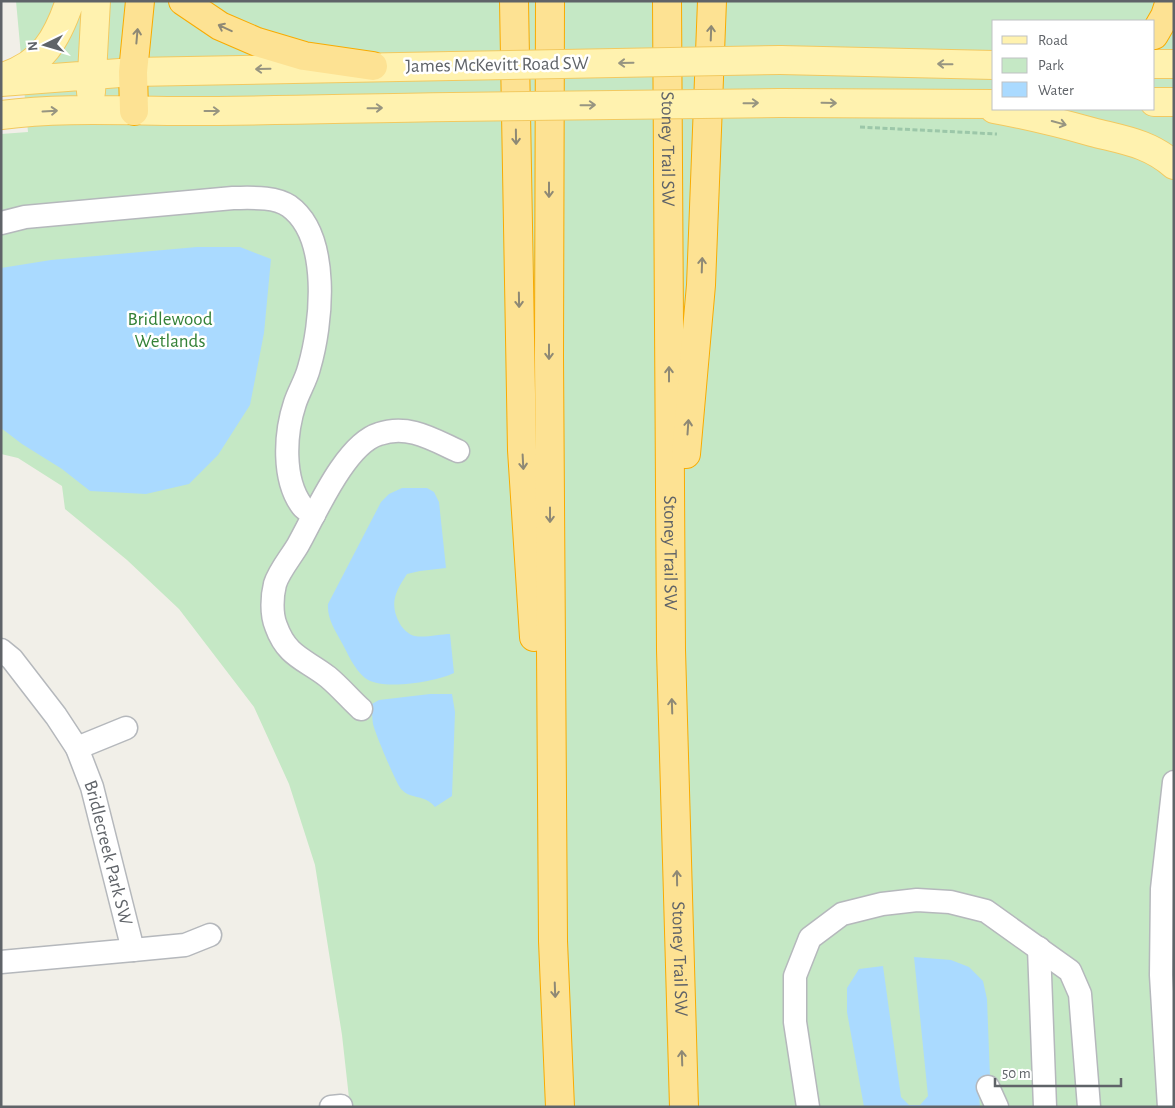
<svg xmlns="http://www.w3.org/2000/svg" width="1175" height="1108" viewBox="0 0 1175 1108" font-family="'Alegreya Sans',sans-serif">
	<rect width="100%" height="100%" fill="#f1efe8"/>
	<path fill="#c5e8c5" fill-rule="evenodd" d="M16 1H1174V1107H350L342 1035 315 865 289 784 254 707 179 609 127 560 65 509 62 486 18 458 1 454V134L28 132ZM994 21H1154V109H994Z"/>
	<path fill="#aadaff" d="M197 247H240L271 259 264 333 250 405 218 455 189 484 146 494 90 491 62 469 22 444 1 428V268L51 260Z
		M402 488H427L434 492 439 502 446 568 420 571 407 574C395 592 389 604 400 624 403 629 409 635 415 636 424 638 441 634 450 634L454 673C435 682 381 691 365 678 354 669 348 654 342 643 335 630 327 619 328 604L381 502 389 494Z
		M430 694H452L455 712 452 796 435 807C425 794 411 800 401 789 396 783 375 733 373 724 372 718 372 711 372 704L379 700Z
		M914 957 951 960 969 967 983 981 987 999 990 1077 978 1081 980 1107H864L847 1012V988L859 969 883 966 901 1097 909 1105H920L928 1096Z"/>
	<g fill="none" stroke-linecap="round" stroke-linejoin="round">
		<g stroke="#b5b8bc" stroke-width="25">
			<g id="minor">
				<path d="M1 223 25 217 233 198C250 198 274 196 289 206 331 236 322 324 309 368 306 380 299 391 295 403 285 433 282 479 302 506 305 510 310 512 314 515"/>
				<path id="s1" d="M1 650 12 659 56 716 77 748 92 787 133 950 1 962"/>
				<path d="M361 709C350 699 340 687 328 677 305 659 287 657 276 626 271 614 272 596 275 584 279 571 291 557 298 545 315 515 345 444 379 434 408 424 432 439 458 451"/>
				<path d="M77 748 126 728"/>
				<path d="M1039 948 1045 1107"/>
				<path d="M133 950 185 945 210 935"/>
				<path d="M988 1087 997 1107"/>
				<path d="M331 1107 341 1106"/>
				<path d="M808 1107 795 1022V976L810 938 842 914 882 904 917 900 950 902 986 911 1070 971 1080 994 1089 1107"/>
				<path d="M1169 1107 1161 975 1162 889 1174 782"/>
			</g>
		</g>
		<g stroke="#f2c960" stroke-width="30">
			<path id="major" d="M780 60 994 65
				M1154 64H1174
				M3 77C43 64 57 39 70 1
				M1 82 133 72 452 66
				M91 92 96 1
				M1154 102H1174
				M780 103 994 104
				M994 109C1027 115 1060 123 1092 132 1123 140 1149 143 1174 165
				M1 115C63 107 125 111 187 111 275 111 364 108 452 107"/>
		</g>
		<g stroke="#f9ab00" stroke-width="30">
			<g id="highway">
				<path d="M183 1 220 26 257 42 304 56 373 66"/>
				<path d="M514 1 522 450 534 637"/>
				<path d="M550 1 549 357 553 941 560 1107"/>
				<path id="s2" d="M667 1 671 650 684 1107"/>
				<path d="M1154 35 1165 16 1170 1"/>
				<path d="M134 111 133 72 140 1"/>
				<path d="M686 454 701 285 712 1"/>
			</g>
		</g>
		<path stroke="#9cc7a9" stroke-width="3" stroke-dasharray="5 2.5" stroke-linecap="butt" d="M860 127 997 134"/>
		<use href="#minor" stroke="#fff" stroke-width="22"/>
		<use href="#major" stroke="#fff2af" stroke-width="28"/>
		<use href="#highway" stroke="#fde293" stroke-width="28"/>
		<g stroke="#f2c960" stroke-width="30" stroke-linecap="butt">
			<path id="major-bridge" d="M452 66 780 60
				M452 107 780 103"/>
		</g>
		<use href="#major-bridge" stroke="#fff2af" stroke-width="28"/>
	</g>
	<defs><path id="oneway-shaft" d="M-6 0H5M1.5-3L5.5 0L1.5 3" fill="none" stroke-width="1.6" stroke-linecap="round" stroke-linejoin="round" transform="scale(1.25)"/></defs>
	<g stroke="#8e8975">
		<use href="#oneway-shaft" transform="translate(225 28) rotate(-155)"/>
		<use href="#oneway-shaft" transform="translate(711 33) rotate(-88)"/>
		<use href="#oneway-shaft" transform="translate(137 36) rotate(-85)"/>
		<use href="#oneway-shaft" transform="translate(516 137) rotate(89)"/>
		<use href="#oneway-shaft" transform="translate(549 190) rotate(90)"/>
		<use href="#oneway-shaft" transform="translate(702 265) rotate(-88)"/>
		<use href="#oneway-shaft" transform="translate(519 300) rotate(89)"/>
		<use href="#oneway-shaft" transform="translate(549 352) rotate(90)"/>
		<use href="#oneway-shaft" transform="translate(669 374) rotate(-90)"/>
		<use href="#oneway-shaft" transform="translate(688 427) rotate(-86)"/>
		<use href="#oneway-shaft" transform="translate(523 462) rotate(87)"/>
		<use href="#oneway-shaft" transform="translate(550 515) rotate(90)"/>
		<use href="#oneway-shaft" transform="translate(672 706) rotate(-92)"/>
		<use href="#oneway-shaft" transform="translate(677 878) rotate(-91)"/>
		<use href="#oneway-shaft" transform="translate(555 990) rotate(88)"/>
		<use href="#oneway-shaft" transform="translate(682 1058) rotate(-92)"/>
	</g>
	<g stroke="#979581">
		<use href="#oneway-shaft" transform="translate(626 63) rotate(179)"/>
		<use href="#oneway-shaft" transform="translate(945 64) rotate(-179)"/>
		<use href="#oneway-shaft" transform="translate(263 69) rotate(179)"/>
		<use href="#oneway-shaft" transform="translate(751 103) rotate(-1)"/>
		<use href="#oneway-shaft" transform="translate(829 103) rotate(1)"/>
		<use href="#oneway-shaft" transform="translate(588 105) rotate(-1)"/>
		<use href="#oneway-shaft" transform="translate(375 108) rotate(-1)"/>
		<use href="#oneway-shaft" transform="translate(50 111) rotate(-3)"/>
		<use href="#oneway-shaft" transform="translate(212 111)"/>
		<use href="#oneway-shaft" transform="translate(1059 123) rotate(15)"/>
	</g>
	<g text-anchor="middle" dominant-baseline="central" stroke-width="5" stroke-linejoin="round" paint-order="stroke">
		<g font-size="19" fill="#5f6368" stroke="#fff">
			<text transform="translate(497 65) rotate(-1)">James McKevitt Road SW</text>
			<text stroke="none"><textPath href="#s2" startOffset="148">Stoney Trail SW</textPath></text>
			<text stroke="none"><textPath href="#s2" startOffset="552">Stoney Trail SW</textPath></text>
			<text stroke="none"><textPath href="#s1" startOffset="234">Bridlecreek Park SW</textPath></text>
			<text stroke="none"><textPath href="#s2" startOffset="958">Stoney Trail SW</textPath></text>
		</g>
		<g font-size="19" fill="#348238" stroke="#fff">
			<text x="170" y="319">Bridlewood<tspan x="170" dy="22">Wetlands</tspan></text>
		</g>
	</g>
	<rect width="1175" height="1108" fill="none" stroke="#5f6368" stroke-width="5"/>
	<rect x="992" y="20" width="162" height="90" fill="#ffffff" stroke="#bfc1c3"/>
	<rect x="1002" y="36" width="25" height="8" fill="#fff2af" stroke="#bfc1c3"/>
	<text x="1038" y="45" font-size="15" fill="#5f6368">Road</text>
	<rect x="1002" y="58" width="25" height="15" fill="#c5e8c5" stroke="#bfc1c3"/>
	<text x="1038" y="70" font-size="15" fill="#5f6368">Park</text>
	<rect x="1002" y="82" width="25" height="15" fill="#aadaff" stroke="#bfc1c3"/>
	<text x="1038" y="95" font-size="15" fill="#5f6368">Water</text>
	<g transform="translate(45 45) rotate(265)" stroke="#ffffff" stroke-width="4" paint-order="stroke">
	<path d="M0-4L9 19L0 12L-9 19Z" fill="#5f6368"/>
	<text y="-8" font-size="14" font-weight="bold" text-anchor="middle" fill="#5f6368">N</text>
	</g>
	<path d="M995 1078v8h126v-8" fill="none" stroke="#5f6368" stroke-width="2.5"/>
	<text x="1002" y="1078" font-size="15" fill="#5f6368" stroke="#ffffff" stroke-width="4" paint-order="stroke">50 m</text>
</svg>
